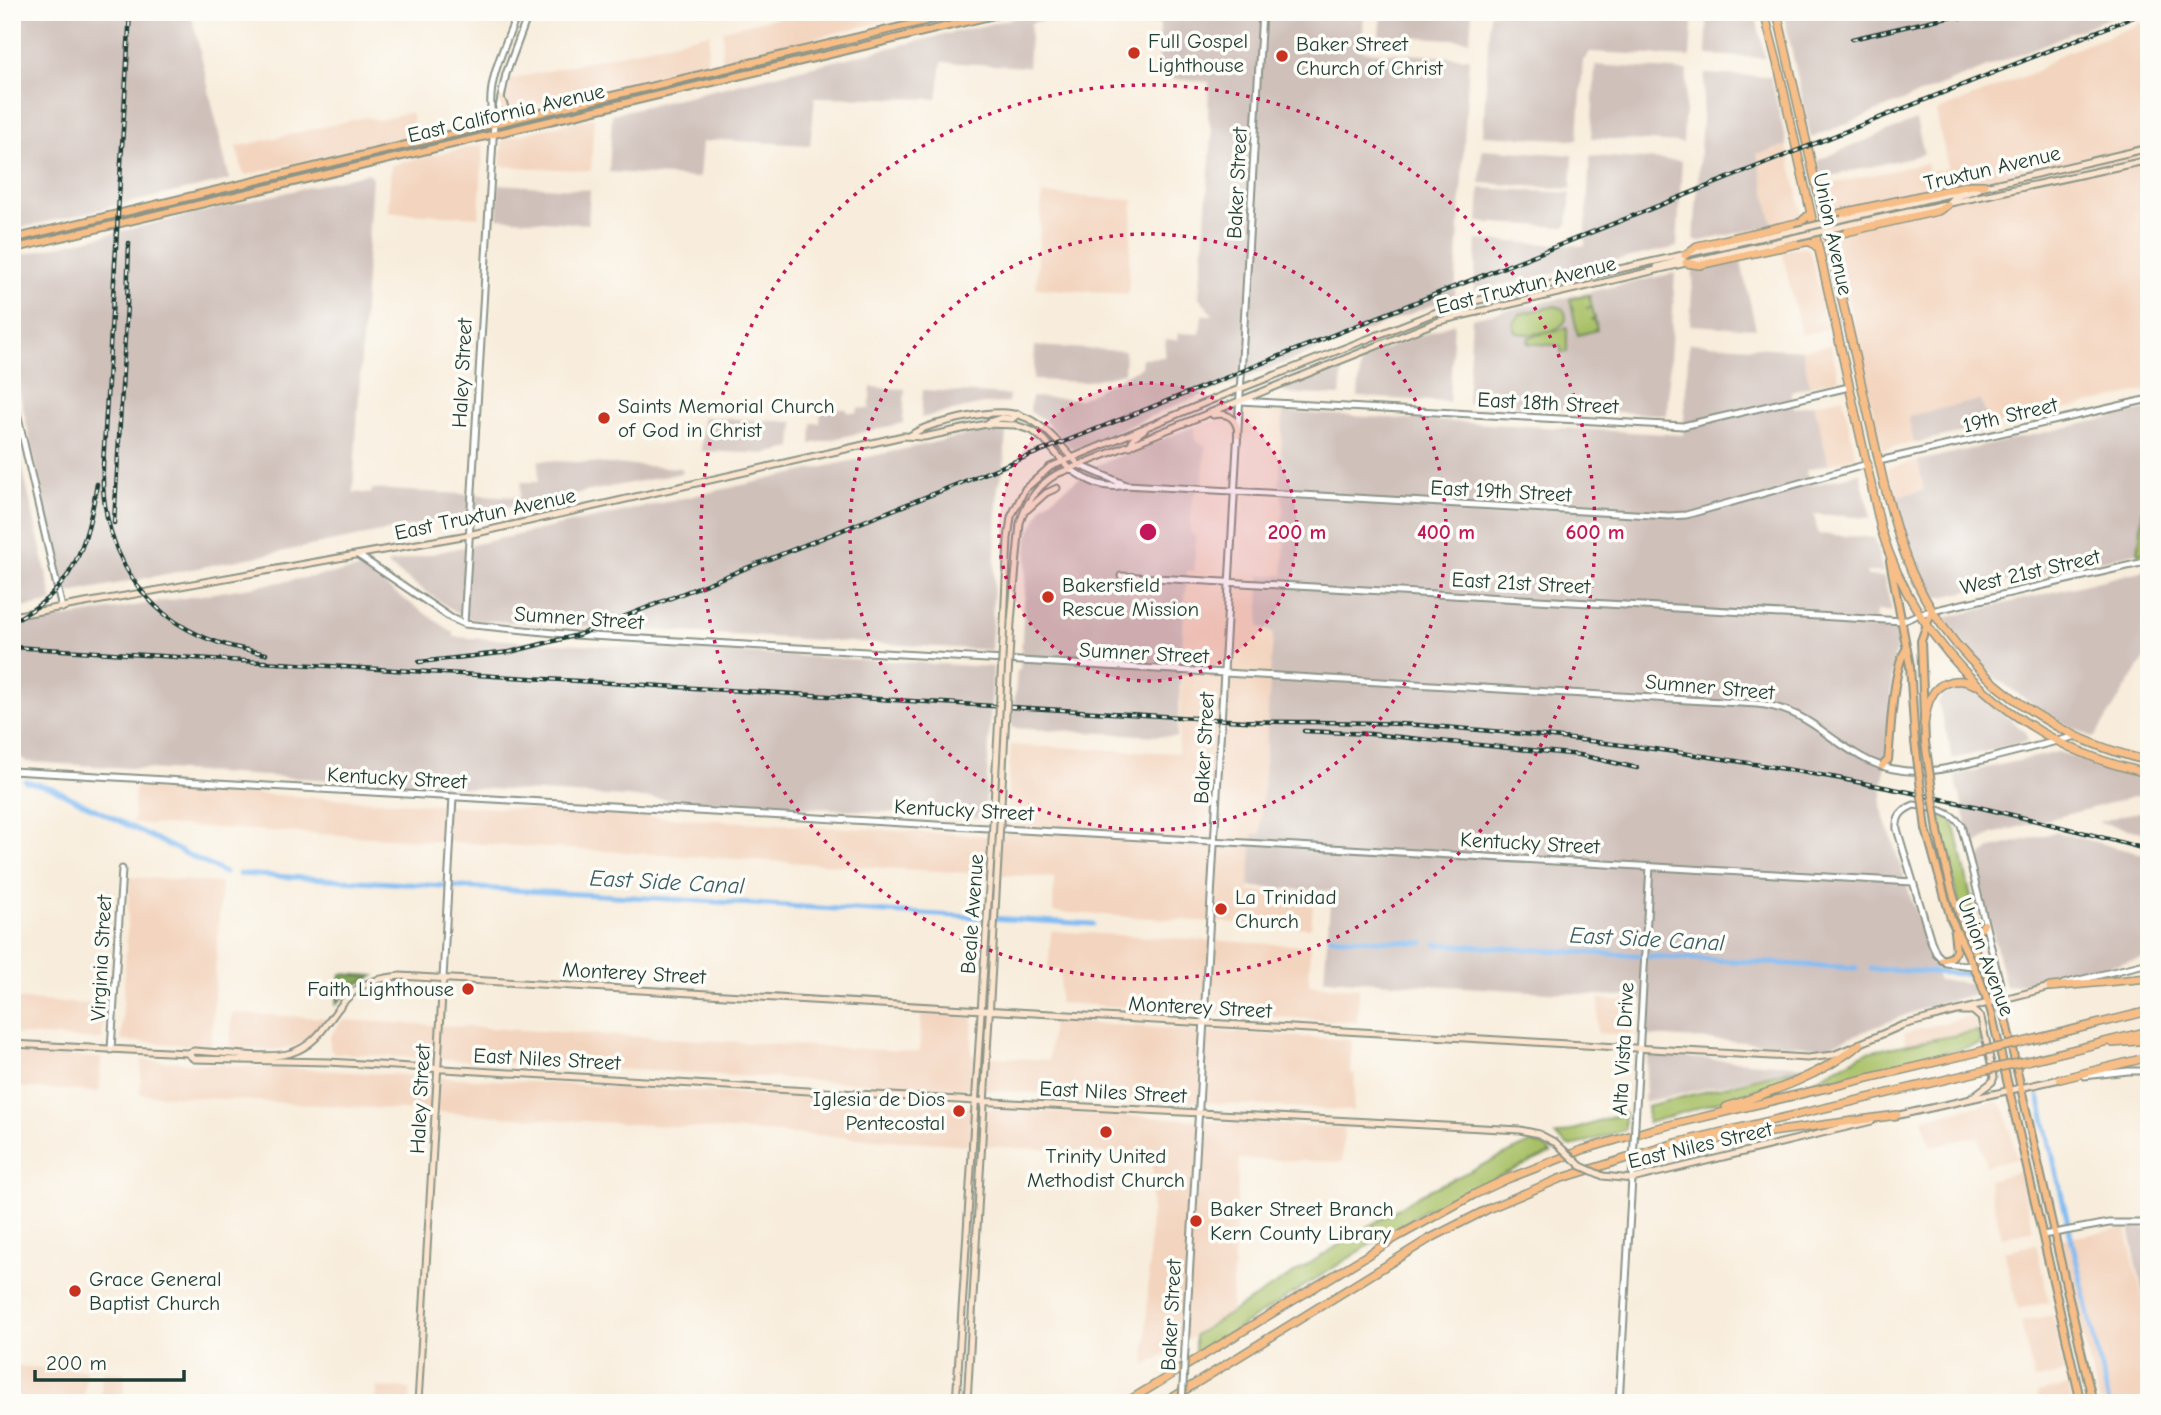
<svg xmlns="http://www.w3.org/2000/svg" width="2161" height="1415" viewBox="0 0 2161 1415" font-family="'Comic Neue',sans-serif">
	<rect width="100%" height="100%" fill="#fdfcf7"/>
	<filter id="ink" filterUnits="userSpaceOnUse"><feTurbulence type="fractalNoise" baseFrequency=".0143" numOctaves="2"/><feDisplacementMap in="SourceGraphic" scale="14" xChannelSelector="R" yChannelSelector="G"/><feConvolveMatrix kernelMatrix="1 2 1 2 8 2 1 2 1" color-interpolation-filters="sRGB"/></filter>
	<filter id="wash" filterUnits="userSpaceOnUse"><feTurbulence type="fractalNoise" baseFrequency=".00686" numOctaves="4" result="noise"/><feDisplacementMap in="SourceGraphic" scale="28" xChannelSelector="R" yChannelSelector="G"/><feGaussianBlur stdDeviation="1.57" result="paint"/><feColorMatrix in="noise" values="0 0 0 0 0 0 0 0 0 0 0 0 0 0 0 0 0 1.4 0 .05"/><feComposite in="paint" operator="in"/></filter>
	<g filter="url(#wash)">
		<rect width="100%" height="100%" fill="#f8eddc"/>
		<path fill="#f3d4be" d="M799 12H923L727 59 722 58 723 30Z
			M2149 20V390L1991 426 1980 400 1908 416 1914 443 1882 450 1822 186 1926 163 1929 172 1948 168 1936 112 2039 70 2057 56Z
			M710 33 707 61 704 65 518 109 510 107 506 101 509 80Z
			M411 112 416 134 246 175 243 172 236 147 366 117 379 120Z
			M594 117 591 171 500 166 502 139Z
			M483 144 479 217 388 212 391 165Z
			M1787 146 1802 214 1795 220 1773 225 1757 154Z
			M1042 194 1133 200 1128 294 1036 288Z
			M1804 246 1810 249 1828 329 1801 335 1782 251Z
			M1831 345 1839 379 1810 386 1802 350Z
			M1843 397 1856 457 1829 464 1814 404Z
			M1249 410 1283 412 1279 485 1283 503 1281 537 1285 538 1283 576 1260 575 1259 627 1273 633 1260 834 1253 835 1249 891 1314 894 1311 928 1053 912 1054 878 133 823 135 787 1004 837 1011 745 1178 753 1187 571H1194L1196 538 1190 532 1193 498 1203 480 1205 447 1195 441V426Z
			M1918 461 1924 490 1894 497 1888 468Z
			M130 877 221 883 211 1046 121 1041Z
			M1051 931 1310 946 1309 985 1359 988 1357 1022 1059 1003 1061 970 1048 969Z
			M12 999 104 1005 102 1040 12 1034Z
			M1599 999 1633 1001 1631 1035 1597 1033Z
			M232 1013 304 1017 326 1018 319 1031 297 1046 271 1051 230 1047Z
			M921 1014 973 1017 971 1055 994 1057 1049 1060 1052 1021 1351 1040 1350 1073 1355 1074 1353 1111 334 1053 330 1049V1036L342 1020 919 1052Z
			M1970 1016 1975 1019 1978 1031 1907 1044 1904 1033Z
			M12 1052 101 1058 99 1092 12 1087Z
			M142 1060 1344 1128 1342 1162 1239 1159 1231 1314 1145 1366 1153 1156 140 1094Z
			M1993 1102 2000 1103 2005 1110 2017 1159 1986 1166 1978 1136 1930 1147 1923 1118Z
			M2019 1172 2033 1230 2002 1238 1988 1180Z
			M2126 1228 2149 1328V1403H2099L2061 1239Z
			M2036 1244 2049 1302 2018 1309 2004 1251Z
			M2052 1315 2065 1373 2034 1380 2021 1322Z
			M16 1366 86 1370 84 1403 14 1401Z
			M102 1371 125 1373 123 1403H100Z
			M2068 1386 2072 1403H2039L2037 1393Z
			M377 1387 410 1389V1403H376Z"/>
		<path fill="#cfc0ba" d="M12 12H191L229 177 228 180 12 230Z
			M1040 12H1364L1362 51 1469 58 1455 296 1177 405 1073 450 1044 420 1030 412 1031 397 1080 399 1141 367 1142 358 1164 357 1166 339 1177 340 1178 333 1200 334 1202 315H1213L1199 297 1212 134 1208 116 1209 82 1158 78 1160 24 1053 18 1031 23 1028 67 942 62 937 99 815 97 810 145 720 140 702 142 699 178 609 172 612 114Z
			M1381 12H1472L1470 40 1379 35Z
			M1490 12H1693L1690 57 1590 52 1583 61 1578 140 1483 135Z
			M1708 12H1755L1765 58 1708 55 1706 52Z
			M1783 12H2124L1811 138Z
			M1595 65 1687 71 1683 143 1591 138Z
			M1705 74 1771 77 1787 146 1757 154 1773 225 1697 242 1694 239Z
			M1916 120 1924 154 1822 178 1818 160Z
			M1482 149 1573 155 1571 189 1480 183Z
			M1590 156 1682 161 1677 247 1474 291 1477 240 1585 246Z
			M368 173 372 177 353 492 371 494 372 489 520 497 521 482H538L539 460 682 468V473L65 594 12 360V257Z
			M499 184 590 190 588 224 497 218Z
			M1480 188 1571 193 1568 224 1564 227 1478 222Z
			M1740 258 1756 329 1690 325 1693 268Z
			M1675 273 1667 415 1467 403 1472 318Z
			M1454 323 1449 402 1358 397 1361 358Z
			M1689 343 1802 350 1810 386 1791 391 1794 408 1814 404 1829 464 1806 470 1809 486 1860 473 1871 518 1814 514 1818 534 1875 538 1883 572H1866L1867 576 1884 577 1892 611H1876L1877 628 1896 630 1899 642 1894 657 1881 806 1938 980 1972 983 1975 994 1926 1007 1825 1047 1649 1036 1643 1001 1633 997 1324 979 1331 891 1249 887 1253 834H1260L1273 633 1259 627 1260 575H1283L1285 538 1281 537 1283 503 1279 485 1283 412 1683 435Z
			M1035 346 1125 351 1124 373 1083 382 1033 380Z
			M1343 365 1340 396 1283 393 1284 388Z
			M871 387 905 389 903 423 811 444 812 423H820L821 408 847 409V412L857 413 858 408 869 409Z
			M923 390 1009 395 1008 403 983 404 921 418Z
			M1980 400 1991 426 1914 443 1908 416Z
			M2149 409V459L2138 552 1933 599 1907 545 1894 497 1924 490 1918 461Z
			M703 417 794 422 792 448 764 454 701 451Z
			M12 422 53 602 12 610Z
			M1195 426V441L1206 446 1203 480 1193 498 1190 532 1196 537 1194 571H1187L1177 737 1012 728 1017 671 1020 670 1028 536 1043 505 1097 465Z
			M995 429 1006 430 1004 469 998 487 991 650 473 620 455 612 386 564Z
			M360 569 454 633V637L993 667 985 818 27 762 12 752V626Z
			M2149 569V652L2094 738 2053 718 1995 678 1967 648 1945 618Z
			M1960 688H1970L2026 732 2028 741 1953 759 1938 702 1943 695Z
			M2058 752 2149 781V793L1992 834 1972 847 1955 775Z
			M2149 810V834L2098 822 2123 815Z
			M2057 832 2149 856V957L2006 987 1975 861 1992 848Z
			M1648 1055 1807 1066 1644 1102Z
			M2129 1228 2149 1229V1323Z"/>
		<path fill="#a7c065" stroke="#637e4c" stroke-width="2" d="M1589 295 1592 307 1586 308H1592L1595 318 1591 320H1595L1597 330 1578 335 1570 299Z
			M1555 306 1562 308C1582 333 1522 337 1516 332 1513 329 1514 326 1513 322L1520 314Z
			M1567 328V352H1561V346L1528 343 1529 337Z
			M2149 459V552L2138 554Z
			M1940 815 1951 820 1956 830 1977 924 1975 929C1957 923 1943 836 1940 815Z
			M1978 1031 1981 1044 1801 1087 1867 1052Z
			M1807 1066 1770 1086 1648 1123 1647 1106Z
			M1625 1113V1130L1570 1147 1555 1136Z
			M1532 1142 1545 1147 1551 1153 1425 1210 1195 1355V1335L1421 1194Z"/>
		<path fill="#85a65a" stroke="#527247" stroke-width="2" d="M341 974H342L374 976 354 986 336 1004Z"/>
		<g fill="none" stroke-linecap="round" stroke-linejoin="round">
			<path stroke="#82bcf3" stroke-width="5" d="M12 759 15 762
				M25 781 52 788 225 873
				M239 874 1093 924
				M1329 937 1423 943
				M1436 944 1856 968
				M1871 969 1969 974
				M2039 1096 2109 1403"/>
		</g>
	</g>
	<g filter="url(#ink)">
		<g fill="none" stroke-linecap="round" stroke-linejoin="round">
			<g stroke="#8c9588" stroke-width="9">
				<path id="tertiary" d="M494 123 498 113 506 74 529 12
					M12 391 62 608
					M1240 401 1683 426 1849 387
					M1879 461 2149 399
					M1079 465 1126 485
					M1070 469C1088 481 1104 490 1126 485L1669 516 1686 515 1868 464
					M358 555 451 618 464 624 574 635 1757 704C1808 709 1826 740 1869 761 1911 781 1952 768 1994 757 2021 750 2049 743 2077 736
					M1121 576 1903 621 1919 614 2149 561
					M464 624 494 123C482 87 506 45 518 12
					M12 771 1913 882
					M1972 966 1946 963 1936 953 1931 941 1897 829C1896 816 1902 810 1914 805 1932 808 1950 810 1961 825L2001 988 1999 1000
					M443 978 453 797
					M2063 984 2149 963
					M111 1050 122 869
					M2084 1076 2128 1071H2149
					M1635 1124 1650 866
					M2043 1235 2109 1223H2149
					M1185 1349 1262 12
					M1619 1403 1633 1161"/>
			</g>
			<g stroke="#8c9588" stroke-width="9">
				<path id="secondary" d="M501 98 506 110 517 117
					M1947 204 1953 198 1979 189
					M1842 219 2149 148
					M1844 226 2149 160
					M1657 267 1682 260 1685 255
					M1213 415C1230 412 1238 420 1238 436
					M989 422 1001 418 1012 419 1018 414
					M911 435C926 425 944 422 962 418 1026 403 1038 420 1079 465
					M1130 446 1134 437 1145 429
					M1027 510 1046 493 1057 488
					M12 616 468 535 903 436 924 437 986 424 1015 425 1033 431 1044 440 1070 469
					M1004 622 1008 539 1011 517 1025 489 1050 467 1219 397 1452 306 1795 230
					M1011 622 1020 523C1026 503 1038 485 1057 474L1439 321 1797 237
					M1962 1011H1973L1981 1018 1994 1077 1992 1082 1972 1097
					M12 1044 187 1053 194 1051C220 1052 268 1060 291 1053 326 1041 329 1011 355 991 369 980 384 978 400 976L1807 1058 1833 1055 1850 1048
					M1859 1044 1903 1025 2050 987
					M187 1053 194 1059 329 1062 975 1101 1520 1130 1539 1134 1556 1143
					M1895 1116 2060 1079
					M1603 1176 1632 1179 1872 1121
					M418 1403 443 978
					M956 1403 992 841
					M967 1403 999 842"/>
			</g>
			<g stroke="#8c9588" stroke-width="10">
				<path id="primary" d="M12 239 963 12
					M12 249 1007 12
					M1890 561 1910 666 1915 742
					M1925 742 1921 641 1932 610
					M1882 766 1888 760C1891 734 1892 667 1907 648
					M1926 829 1951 919 1980 980 1991 1011 2081 1403
					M1938 831C1945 864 1952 896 1964 927 1977 958 1995 985 2005 1018L2093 1403
					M1967 933 1978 932 1984 924
					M1942 960 1952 957 1956 950 1954 932"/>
			</g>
			<g stroke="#8c9588" stroke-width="10">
				<path id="trunk" d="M1764 12 1779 70 1881 529C1917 651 2023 749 2149 773
					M1777 12 1884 484C1893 517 1901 550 1916 581 1961 674 2049 738 2149 761
					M1822 210 1833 215 1970 185H1984
					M1830 246 1838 234 1938 211 1947 205
					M1685 255 1697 246 1801 222 1811 213
					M1686 263 1699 265 1805 242H1811L1817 247
					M1924 724C1926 715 1926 705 1931 697 1939 680 1960 677 1975 685"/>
			</g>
			<g stroke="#8c9588" stroke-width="10">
				<path id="motorway" d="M2050 987 2149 978
					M2019 1043 2149 1011
					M2113 1043 2149 1040
					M2023 1062 2149 1031
					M2060 1079 2149 1057
					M1726 1107C1774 1091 1820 1076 1860 1044
					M1698 1142 1897 1115
					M1125 1403 1397 1237 1473 1195 1507 1179 1582 1150 1653 1129 1982 1051
					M1164 1403 1429 1239 1490 1208 1559 1179 1676 1143 1986 1070"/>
			</g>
			<use href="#tertiary" stroke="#fff" stroke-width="5"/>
			<use href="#secondary" stroke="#fce5cf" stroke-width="5"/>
			<use href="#primary" stroke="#f7be87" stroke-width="6"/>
			<use href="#trunk" stroke="#f7be87" stroke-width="7"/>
			<use href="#motorway" stroke="#f7be87" stroke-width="7"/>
			<g stroke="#1f3d34" stroke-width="4.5">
				<path id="rail" d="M130 12 103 465C100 536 131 604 199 635 220 645 243 649 266 654
					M1961 18 1988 12
					M1852 39 1969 12
					M114 523 127 304 129 243
					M12 621C74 592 86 547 97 484
					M12 647 1244 721C1306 723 1368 721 1430 726 1676 744 1911 784 2149 850
					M419 662 510 652 578 635 2146 12
					M1304 731 1370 734 1580 755 1637 768"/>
			</g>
			<use href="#rail" stroke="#fdfcf7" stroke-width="2" stroke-dasharray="5" stroke-linecap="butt"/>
			<g stroke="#8c9588" stroke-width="9" stroke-linecap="butt">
				<path id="tertiary-bridge" d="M1633 1161 1635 1124
					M1182 1403 1185 1349"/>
			</g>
			<g stroke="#8c9588" stroke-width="9" stroke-linecap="butt">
				<path id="secondary-bridge" d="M1795 230 1842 219
					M1797 237 1844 226
					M992 841 1004 622
					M999 842 1011 622
					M1556 1143 1581 1166 1603 1176"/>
			</g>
			<g stroke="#8c9588" stroke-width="10" stroke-linecap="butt">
				<path id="primary-bridge" d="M1915 742 1926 829
					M1925 742 1938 831"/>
			</g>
			<g stroke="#8c9588" stroke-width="10" stroke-linecap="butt">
				<path id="motorway-bridge" d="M1982 1051 2019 1043
					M1986 1070 2023 1062"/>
			</g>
			<use href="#tertiary-bridge" stroke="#fff" stroke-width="5"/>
			<use href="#secondary-bridge" stroke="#fce5cf" stroke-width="5"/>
			<use href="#primary-bridge" stroke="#f7be87" stroke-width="6"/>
			<use href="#motorway-bridge" stroke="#f7be87" stroke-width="7"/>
		</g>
	</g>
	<circle cx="1148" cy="532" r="149" fill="#c2185b" fill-opacity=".12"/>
	<g fill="none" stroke="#c2185b" stroke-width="3.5" stroke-dasharray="3.5 7">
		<circle cx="1148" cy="532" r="149"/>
		<circle cx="1148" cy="532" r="298"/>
		<circle cx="1148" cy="532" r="447"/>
	</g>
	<g fill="#c8321e" stroke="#fdfcf7" stroke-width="2.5">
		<circle cx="1134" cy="53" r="7"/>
		<circle cx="1282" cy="56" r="7"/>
		<circle cx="604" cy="418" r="7"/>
		<circle cx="1048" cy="597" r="7"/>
		<circle cx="1221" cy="909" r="7"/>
		<circle cx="468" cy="989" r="7"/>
		<circle cx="959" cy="1111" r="7"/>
		<circle cx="1106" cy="1132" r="7"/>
		<circle cx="1196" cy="1221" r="7"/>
		<circle cx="75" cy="1291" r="7"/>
	</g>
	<g text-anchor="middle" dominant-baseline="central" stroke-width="7" stroke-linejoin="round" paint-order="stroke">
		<g font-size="21" fill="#1f3d34" stroke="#fdfcf7" text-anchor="start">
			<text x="1148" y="41">Full Gospel<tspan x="1148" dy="24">Lighthouse</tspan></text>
			<text x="1296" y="44">Baker Street<tspan x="1296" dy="24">Church of Christ</tspan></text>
			<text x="618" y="406">Saints Memorial Church<tspan x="618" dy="24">of God in Christ</tspan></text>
			<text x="1062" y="585">Bakersfield<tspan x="1062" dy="24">Rescue Mission</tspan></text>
			<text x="1235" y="897">La Trinidad<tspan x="1235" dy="24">Church</tspan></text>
			<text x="454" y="989" text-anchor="end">Faith Lighthouse</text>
			<text x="945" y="1099" text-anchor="end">Iglesia de Dios<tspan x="945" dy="24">Pentecostal</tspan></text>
			<text x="1106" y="1156" text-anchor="middle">Trinity United<tspan x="1106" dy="24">Methodist Church</tspan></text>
			<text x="1210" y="1209">Baker Street Branch<tspan x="1210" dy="24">Kern County Library</tspan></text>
			<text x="89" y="1279">Grace General<tspan x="89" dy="24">Baptist Church</tspan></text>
		</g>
		<g font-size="21" fill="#1f3d34" stroke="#fdfcf7">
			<text transform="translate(506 113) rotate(-13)">East California Avenue</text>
			<text transform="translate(1992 168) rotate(-13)">Truxtun Avenue</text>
			<text transform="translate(1237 183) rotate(-87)">Baker Street</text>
			<text transform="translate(1833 234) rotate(78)">Union Avenue</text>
			<text transform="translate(1526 285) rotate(-14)">East Truxtun Avenue</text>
			<text transform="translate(462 373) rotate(-87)">Haley Street</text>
			<text transform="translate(1548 403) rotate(3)">East 18th Street</text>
			<text transform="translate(2010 415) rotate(-13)">19th Street</text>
			<text transform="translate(1501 491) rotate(3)">East 19th Street</text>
			<text transform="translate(485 514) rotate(-12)">East Truxtun Avenue</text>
			<text transform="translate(2030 572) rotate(-13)">West 21st Street</text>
			<text transform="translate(1521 583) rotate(3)">East 21st Street</text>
			<text transform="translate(579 618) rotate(4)">Sumner Street</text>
			<text transform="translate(1144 653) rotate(3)">Sumner Street</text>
			<text transform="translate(1710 687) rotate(5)">Sumner Street</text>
			<text transform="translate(1204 748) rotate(-87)">Baker Street</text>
			<text transform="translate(397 778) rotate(3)">Kentucky Street</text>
			<text transform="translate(964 810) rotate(3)">Kentucky Street</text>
			<text transform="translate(1530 843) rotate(3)">Kentucky Street</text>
			<text transform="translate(972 914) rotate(-86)">Beale Avenue</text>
			<text transform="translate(1986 957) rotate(69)">Union Avenue</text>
			<text transform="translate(101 958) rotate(-87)">Virginia Street</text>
			<text transform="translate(634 973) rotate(3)">Monterey Street</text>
			<text transform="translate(1200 1007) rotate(3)">Monterey Street</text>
			<text transform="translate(1623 1049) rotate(-87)">Alta Vista Drive</text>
			<text transform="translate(547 1059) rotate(3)">East Niles Street</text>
			<text transform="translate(1113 1092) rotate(3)">East Niles Street</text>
			<text transform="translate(420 1099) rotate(-87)">Haley Street</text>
			<text transform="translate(1700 1145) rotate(-13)">East Niles Street</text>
			<text transform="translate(1171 1315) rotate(-87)">Baker Street</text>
		</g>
		<g font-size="23" font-style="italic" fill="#385d64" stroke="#fdfcf7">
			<text transform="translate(667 882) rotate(3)">East Side Canal</text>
			<text transform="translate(1647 939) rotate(3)">East Side Canal</text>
		</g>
	</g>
	<circle cx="1148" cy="532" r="10" fill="#c2185b" stroke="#fdfcf7" stroke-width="3.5"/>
	<g font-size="21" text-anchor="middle" font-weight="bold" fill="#c2185b" stroke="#fdfcf7" stroke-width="7" stroke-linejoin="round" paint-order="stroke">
		<text x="1297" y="539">200 m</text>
		<text x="1446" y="539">400 m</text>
		<text x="1595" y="539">600 m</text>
	</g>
	<rect width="2161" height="1415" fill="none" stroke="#fdfcf7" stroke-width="42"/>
	<path d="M35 1370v10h149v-10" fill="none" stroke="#1f3d34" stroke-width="3.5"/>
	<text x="46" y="1370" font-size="21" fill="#1f3d34" stroke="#fdfcf7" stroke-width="5" paint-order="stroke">200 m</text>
</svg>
